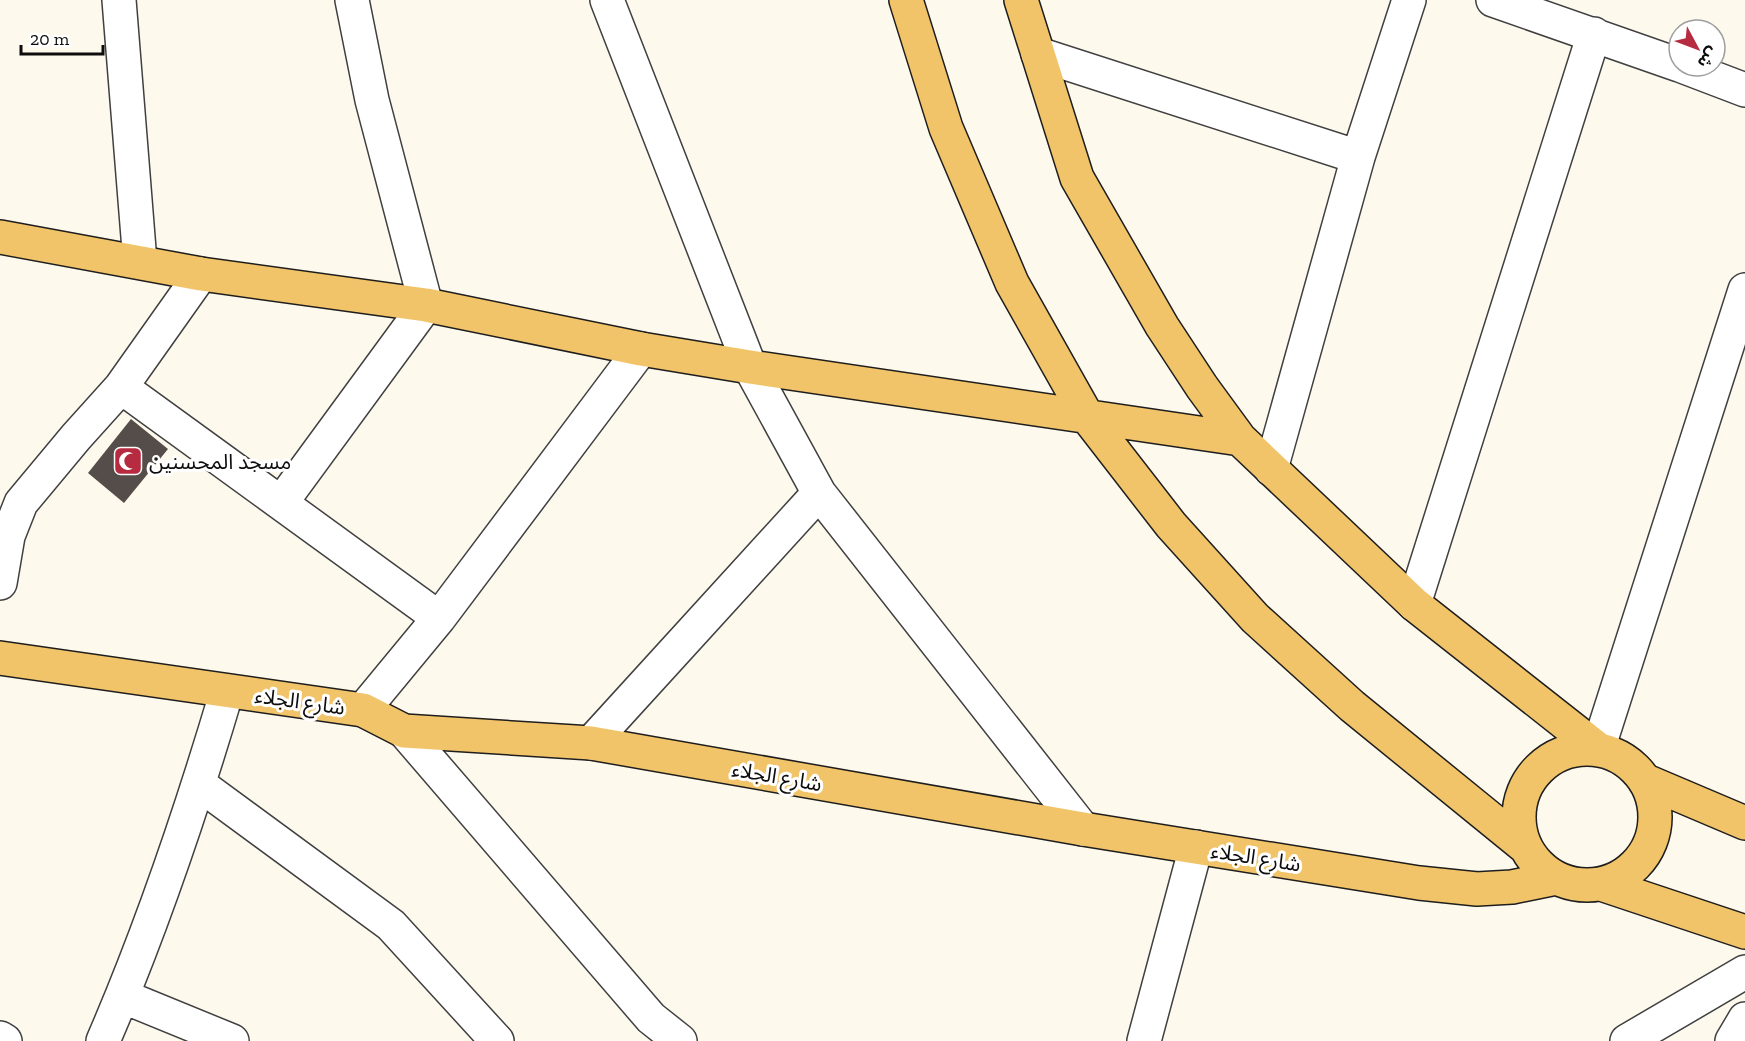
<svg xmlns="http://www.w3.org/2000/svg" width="1745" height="1041" viewBox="0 0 1745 1041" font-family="'Zilla Slab','Noto Sans Arabic',serif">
	<rect width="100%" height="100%" fill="#fef9ed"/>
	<path fill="#554d49" d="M131 419 168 449 124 503 88 473Z"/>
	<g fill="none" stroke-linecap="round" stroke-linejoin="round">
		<g stroke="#404040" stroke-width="36">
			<path id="minor" d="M119 0 140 262
				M607 0 750 367 819 493 1083 829
				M1493 0 1679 65
				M1038 54 1358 157
				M1682 66 1745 90
				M121 387 439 618
				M1271 469 1358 157 1409 0
				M281 503 426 305 372 100 352 0
				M0 583 8 536 21 503 76 437 121 387 201 274
				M1414 604 1594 34
				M363 710 439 618 641 349
				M404 731 651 1018 680 1041
				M591 743 819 493
				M1598 749 1745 290
				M199 784 391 925 497 1041
				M122 996 232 1041
				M0 1038 5 1041
				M103 1041C152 928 192 809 227 691
				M1144 1041 1196 847
				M1627 1041 1745 972
				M1732 1041 1745 1019"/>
		</g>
		<g stroke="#1e1e1e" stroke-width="36">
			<path id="major" d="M906 0 946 128 1012 283 1088 418 1171 525 1255 618 1352 706 1524 846
				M1021 0 1077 178 1162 326 1202 387 1240 439 1414 604 1598 749
				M0 237 201 274 426 305 641 349 750 367 1240 439
				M0 658 363 710 404 731 591 743 1083 829 1419 883 1477 889 1512 887 1556 878
				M1519 817a68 68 0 1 1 136 0a68 68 0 1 1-136 0Z
				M1646 781 1745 823
				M1601 884 1745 932"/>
		</g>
		<use href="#minor" stroke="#fff" stroke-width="33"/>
		<use href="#major" stroke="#f2c469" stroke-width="33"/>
	</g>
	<defs>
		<g id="mosque-square" transform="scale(1.5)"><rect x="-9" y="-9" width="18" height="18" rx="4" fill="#b62b3f" stroke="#fff"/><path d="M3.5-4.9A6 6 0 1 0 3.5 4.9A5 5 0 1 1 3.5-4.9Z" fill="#fff"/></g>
	</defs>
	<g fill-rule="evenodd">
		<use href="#mosque-square" x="128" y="461"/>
	</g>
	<g text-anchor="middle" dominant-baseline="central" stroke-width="6" stroke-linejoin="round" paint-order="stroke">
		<g font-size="21" fill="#0d0d0d" stroke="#fff" text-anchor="start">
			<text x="149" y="461">مسجد المحسنين</text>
		</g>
		<g font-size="21" fill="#0d0d0d" stroke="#fff">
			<text transform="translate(300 701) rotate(8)">شارع الجلاء</text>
			<text transform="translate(777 776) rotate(10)">شارع الجلاء</text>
			<text transform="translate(1256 857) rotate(9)">شارع الجلاء</text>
		</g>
	</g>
	<g transform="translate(1697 48) rotate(131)"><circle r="28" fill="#ffffff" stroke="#9e9e9e" stroke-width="1.5"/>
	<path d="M0-4.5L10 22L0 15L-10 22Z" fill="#b62b3f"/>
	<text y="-9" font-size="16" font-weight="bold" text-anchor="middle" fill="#0d0d0d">ش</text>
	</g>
	<path d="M21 45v9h82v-9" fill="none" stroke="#0d0d0d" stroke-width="3"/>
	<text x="30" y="45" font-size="18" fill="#0d0d0d" stroke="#ffffff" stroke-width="4.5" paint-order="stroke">20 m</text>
</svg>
